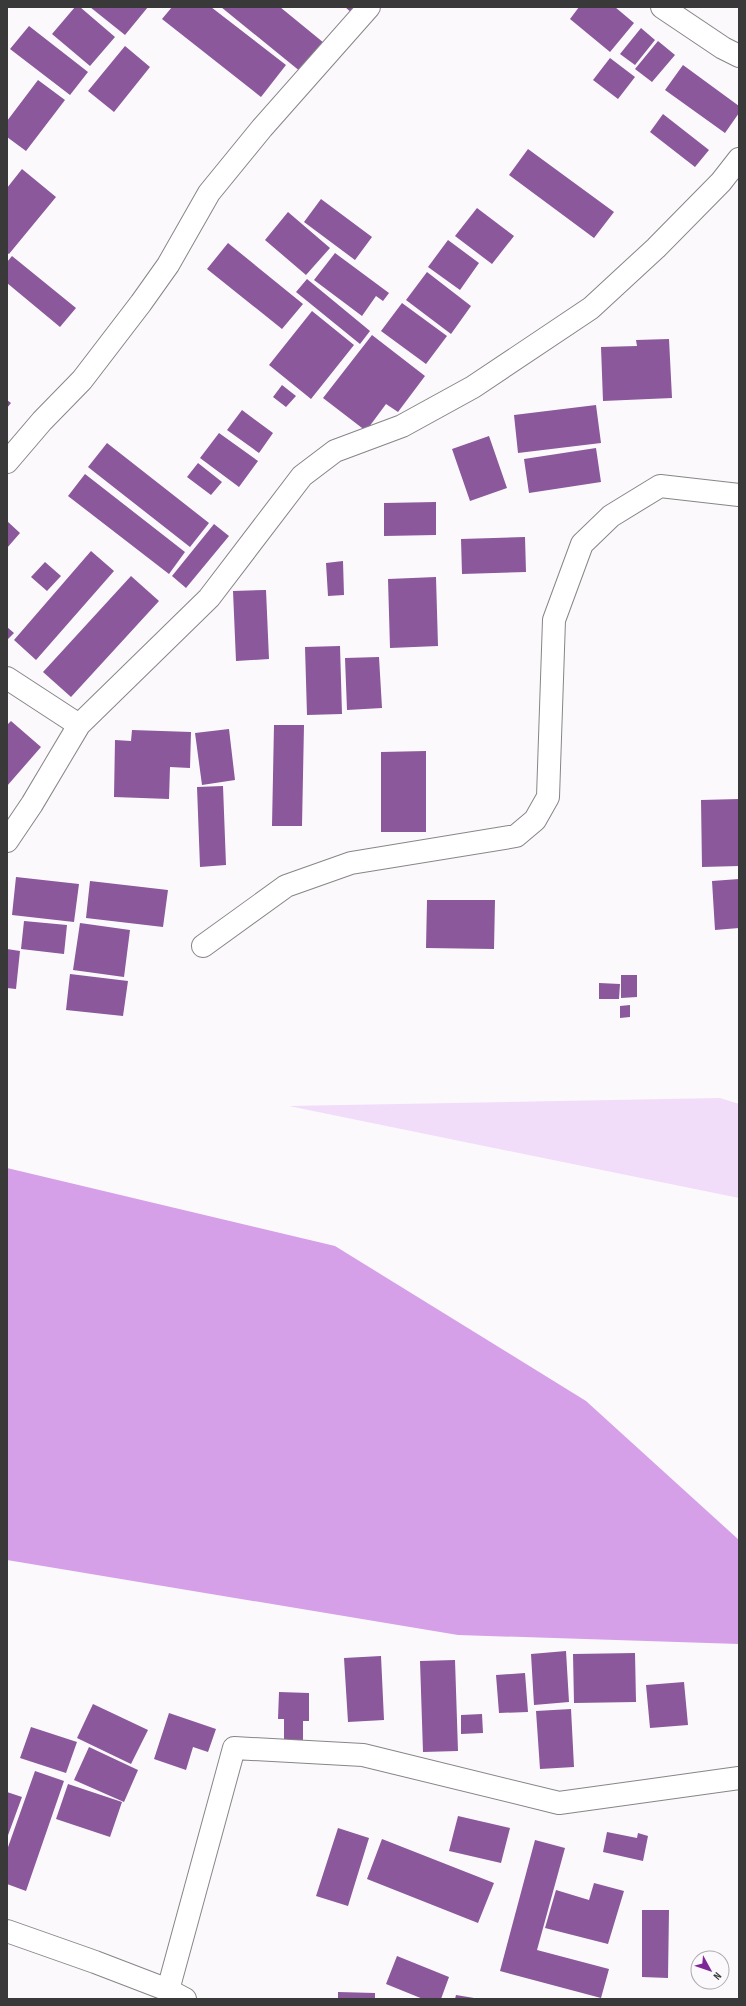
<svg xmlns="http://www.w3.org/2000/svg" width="746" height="2006" viewBox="0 0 746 2006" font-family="'Sofia Sans Condensed',sans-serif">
	<rect width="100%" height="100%" fill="#fbf9fc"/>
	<path fill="#f1dcf9" d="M720 1098 739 1104V1198L289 1106Z"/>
	<path fill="#d5a0e8" d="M7 1168 335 1246 586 1401 739 1540V1644L458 1635 7 1560Z"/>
	<path fill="#8a589b" d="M75 7H80L115 37 90 66 52 34Z
		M90 7H148L125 35Z
		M172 7H211L286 65 261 97 162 19Z
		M221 7H280L324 43 301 72Z
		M345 7H357L352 13Z
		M579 7H615L634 23 610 52 570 19Z
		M29 26 88 72 70 95 10 49Z
		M641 28 655 40 635 65 620 54Z
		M658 41 675 55 652 82 635 69Z
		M125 46 150 67 114 112 88 91Z
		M610 58 635 77 618 99 593 80Z
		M683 65 739 106V113L725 133 665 90Z
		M38 80 65 100 26 151 7 137V121Z
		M663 114 709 150 695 167 650 132Z
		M528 149 614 212 594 238 509 175Z
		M22 169 56 197 9 254 7 253V188Z
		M321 199 372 237 355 260 304 222Z
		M477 208 514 236 492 264 455 236Z
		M288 212 330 248 306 275 265 240Z
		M448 240 479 263 460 290 428 267Z
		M228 243 303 304 282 329 207 269Z
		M335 253 389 293 383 301 376 296 362 316 314 280Z
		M12 256 76 308 60 327 7 283V262Z
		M427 272 471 306 451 334 406 300Z
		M307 279 370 331 360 344 296 292Z
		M402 303 447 336 426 364 381 331Z
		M312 311 354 345 311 399 269 365Z
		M372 335 425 376 398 412 386 404 366 431 323 398Z
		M669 339 672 398 603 401 601 347 637 346 636 340Z
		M282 385 296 396 286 407 273 397Z
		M7 400 11 403 7 408Z
		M596 405 601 443 518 453 514 415Z
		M242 410 273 433 259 453 227 430Z
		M219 433 258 461 239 487 200 458Z
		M489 436 507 488 470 501 452 449Z
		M107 443 209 523 190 547 88 467Z
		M596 448 601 482 529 493 524 459Z
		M198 463 222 482 211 495 187 477Z
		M85 474 185 552 169 574 68 496Z
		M436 502V535L384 536V503Z
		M7 521 20 533 7 548Z
		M214 524 229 536 186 588 172 576Z
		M525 537 526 572 462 574 461 539Z
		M91 551 114 571 36 660 14 640Z
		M343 561 344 595 328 596 326 563Z
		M45 562 61 576 47 591 31 577Z
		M131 576 159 601 71 697 43 672Z
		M436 577 438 646 390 648 388 579Z
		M266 590 269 659 236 661 233 591Z
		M7 627 14 633 7 640Z
		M340 646 342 714 307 715 305 647Z
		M379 657 382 708 347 710 345 658Z
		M11 721 41 747 7 786V725Z
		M274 725H304L302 826H272Z
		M229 729 235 780 202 785 195 733Z
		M132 730 191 732 190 768 170 767 169 799 114 797 115 740 131 741Z
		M426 751V832H381V752Z
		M223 786 226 865 200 867 197 787Z
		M739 799V866L702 867 701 800Z
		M16 877 79 884 74 922 12 915Z
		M739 879V928L715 930 712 881Z
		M90 881 168 890 163 927 86 918Z
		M427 900H495L494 949 426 948Z
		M24 921 67 925 64 954 21 949Z
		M80 923 130 930 124 977 73 970Z
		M7 949 20 951 16 989 7 988Z
		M70 974 128 981 123 1016 66 1010Z
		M621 975H637V997L621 998Z
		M599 983 620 984 619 999H599Z
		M630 1005V1017L620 1018V1006Z
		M566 1651 569 1702 534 1705 531 1654Z
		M635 1653 636 1702 574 1703 573 1654Z
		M381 1656 384 1720 348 1722 344 1658Z
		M455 1660 458 1751 423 1752 420 1661Z
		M525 1673 528 1712 499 1713 496 1675Z
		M684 1682 688 1725 650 1728 646 1685Z
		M279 1692 309 1693V1721H303V1740L284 1741V1719H278Z
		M93 1704 148 1730 131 1764 77 1738Z
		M571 1709 574 1767 540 1769 536 1711Z
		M169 1713 216 1729 208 1752 193 1747 186 1770 154 1759Z
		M482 1714 483 1733 461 1734V1715Z
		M31 1727 77 1742 66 1773 20 1758Z
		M89 1747 138 1770 124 1802 74 1780Z
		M35 1771 64 1781 26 1891 7 1884V1850Z
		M68 1784 122 1802 110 1837 56 1819Z
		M7 1792 22 1797 7 1838Z
		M458 1816 510 1828 501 1863 449 1851Z
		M338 1828 369 1838 348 1906 316 1896Z
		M607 1832 637 1838 638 1833 648 1836 643 1861 603 1852Z
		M382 1839 494 1883 478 1923 367 1879Z
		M535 1840 565 1848 537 1950 609 1969 601 1998 500 1971Z
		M594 1883 624 1891 608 1944 545 1928 556 1890 589 1900Z
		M642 1910H669L668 1978 642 1977Z
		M397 1956 449 1977 441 1999H423L386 1984Z
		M338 1992 375 1993V1999H338Z
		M456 1995 474 1998V1999H455Z"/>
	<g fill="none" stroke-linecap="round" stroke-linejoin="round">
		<g stroke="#888589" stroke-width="24">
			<path id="minor" d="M662 7 723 48 739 56
				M7 462 42 421 82 380 141 303 168 265 209 193 262 128 369 7
				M7 678 79 725
				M7 841 32 804 79 725 209 598 302 476 335 451 402 426 473 387 591 308 656 248 721 182 739 159
				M203 946 286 886 351 863 516 836 535 820 548 797 554 620 582 544 611 516 660 486 739 495
				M7 1931 95 1962 168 1990 185 1999
				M168 1990 234 1748 363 1755 559 1803 739 1778"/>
		</g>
		<use href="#minor" stroke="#fff" stroke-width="22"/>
	</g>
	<rect width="746" height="2006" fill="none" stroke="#3a393a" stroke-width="16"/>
	<g transform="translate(710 1970) rotate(130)"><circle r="19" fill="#fbf9fc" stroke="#aeacae"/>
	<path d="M0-3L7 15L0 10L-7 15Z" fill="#7d2897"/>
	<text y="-6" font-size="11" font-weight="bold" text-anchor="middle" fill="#3a393a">N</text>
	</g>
</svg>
